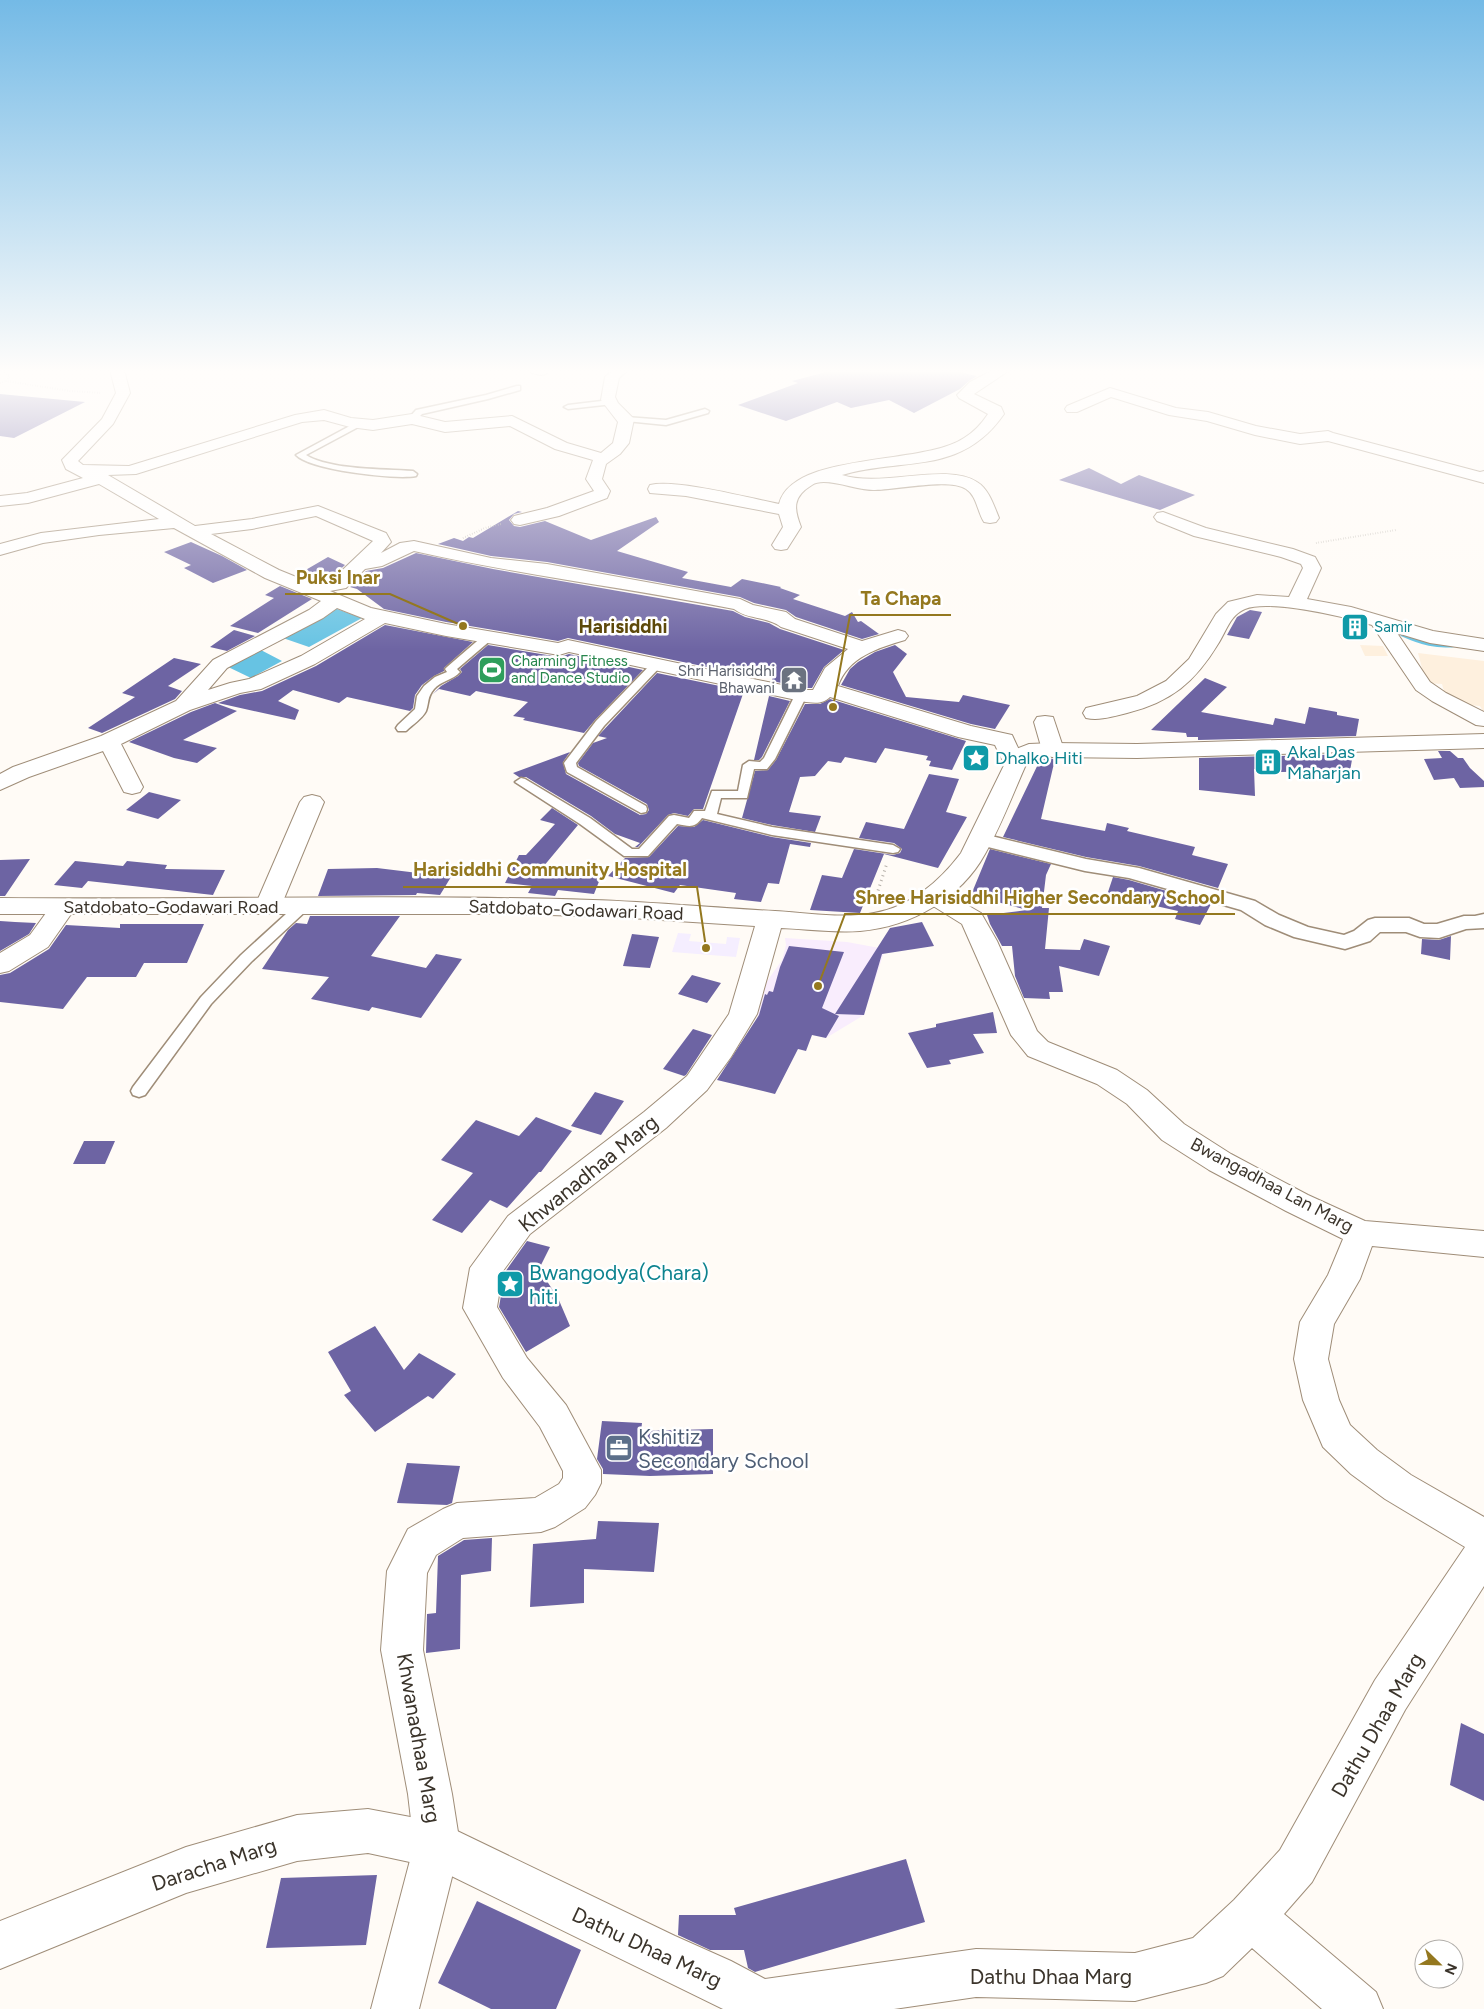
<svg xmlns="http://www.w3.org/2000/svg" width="1484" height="2009" viewBox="0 0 1484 2009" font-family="Figtree,sans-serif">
	<rect width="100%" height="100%" fill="#fffbf6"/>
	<path fill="#fef0de" d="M1360 645 1383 646 1388 656H1365Z
		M1418 653 1484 661V713L1480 706 1447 703 1442 684 1426 683Z"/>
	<path fill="#f9edfd" d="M785 938 847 942 885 949 864 1015 826 1038 754 1015 761 990 782 960 786 945Z"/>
	<path fill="#f5eeff" d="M678 933 691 934 689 941 726 944 727 937 740 938 736 957 672 952Z"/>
	<path fill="#67c3e3" d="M334 608 362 618 309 647 280 637Z
		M259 649 282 661 251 678 224 665Z"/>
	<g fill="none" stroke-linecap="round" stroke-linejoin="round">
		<path stroke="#67c3e3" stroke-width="5.5" d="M1403 634C1421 642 1437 647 1457 644"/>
	</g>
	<path fill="#6d64a3" d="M834 370H951L977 376 969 381 960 389 914 413 889 400 851 408 837 402 786 421 738 405 798 383 792 381Z
		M0 394 85 402 14 438 0 436Z
		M1089 468 1121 484 1139 475 1195 495 1160 510 1059 480Z
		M518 511 522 512 514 514 509 520 514 526 520 527 545 521 591 540 656 517 659 522 617 551 688 572 682 578 731 587 742 579 781 587 780 588 800 595 793 599 845 616 852 612 858 622 861 621 879 634 862 639 796 617 786 610 754 603 740 597 547 562 491 556 438 544 454 538 463 541 469 537 473 538Z
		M191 542 222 556 247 570 213 583 184 568 191 565 164 552Z
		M416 553 493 569 733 611 745 617 769 623 780 629 844 650 824 667 812 688H806L772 681 773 675 752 669 750 676 568 638 558 641 446 622 384 609 357 589 350 587 366 571 383 568Z
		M328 557 345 565 332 577 311 581 297 575Z
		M280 586 312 599 258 633 230 626 274 598 265 595Z
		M1250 610 1262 612 1249 639 1227 635 1237 617Z
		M385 625 473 642 444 668V671L434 676 422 685 415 695 413 708 410 711 347 697 339 703 293 690 278 701 299 710 295 720 218 703 240 695 262 691 316 666Z
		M234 630 255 636 227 651 210 647Z
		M488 645 559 657 569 654 643 670 595 720 584 733 523 720 525 718 513 716 528 702 476 691 470 696 439 689 433 694 441 686 458 676 462 672 460 669Z
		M895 645 907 654 893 672 906 697 959 702 963 695 1010 705 995 729 971 724 841 685 850 669 858 662 875 652Z
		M174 658 201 664 168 686 182 691 175 699 102 733 88 728 135 697 122 693Z
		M657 673 744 691 703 809H694L688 816 674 813 668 815 638 847H635L640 843 615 834 591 816 526 777H519L513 773 570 752 563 762 566 774 640 815 646 814 649 810 647 804 579 766 578 763 593 743 607 738 598 736Z
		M1205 678 1227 687 1201 712 1273 725 1275 718 1305 724 1309 707 1337 712V715L1359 719 1356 736 1198 740V737H1187L1186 733 1151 730Z
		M769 696 790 701 762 757 759 760H754Z
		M830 699 966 741 952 770 929 766 931 761 926 760 928 756 885 748 876 763 845 757 841 763 828 761 815 776 800 777 789 812 821 816 815 832 772 825 742 818 755 771 768 770 776 760 805 704H820Z
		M215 703 237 711 183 740 217 748 197 763 174 758 129 742 191 712Z
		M1438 751H1450L1458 758H1463L1470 768 1484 781V787L1460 788 1454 778 1434 780 1424 759 1442 758Z
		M1353 754 1350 771 1280 772 1254 769 1255 796 1199 790V758Z
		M1041 758 1055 759 1041 819 1105 831 1107 823 1129 828 1127 831 1195 847 1192 855 1228 864 1218 888 1139 866 1086 857 1003 837Z
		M929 774 959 779 946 812 967 817 938 868 884 854 860 913 810 910 822 875 842 878 854 849 893 855 900 853 902 849 894 843 859 838 866 822 904 829Z
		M149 792 181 800 158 819 126 810Z
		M552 808 578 825 543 867 602 874 594 894 558 890 555 896 528 893 532 886 505 883 519 855H526L555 824 540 820Z
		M703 820 772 837 811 843 810 847 790 844 779 884 768 883 761 902 734 899 736 893 680 885 674 893 608 876 625 858 649 857 678 826 694 827Z
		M990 849 1051 864 1046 875 1042 908H1049L1045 949 1080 950 1084 939 1110 946 1099 976 1059 966 1063 992H1049L1050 999 1024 998 1015 976 1012 946H1002L990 924 987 915 1027 910 971 895Z
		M30 859 5 896H0V860Z
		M75 861 123 866 127 861 167 865 165 869 225 870 213 895 88 881 82 888 54 885Z
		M377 868 451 877 440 895 417 893 416 895 318 896 328 869Z
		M1113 877 1129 880 1211 904 1200 925 1175 919 1178 911 1107 895Z
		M310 916H400L371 956 426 968 436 954 462 959 421 1018 372 1007 369 1011 311 999 329 977 262 969 288 930 296 923 307 924Z
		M0 921 15 922 36 923 29 934 0 951Z
		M922 922 934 946 882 954 864 1015 835 1014 890 928Z
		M120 924H204L187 963H144L136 977H87L63 1009 0 1002V975L10 973 49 949 66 925 120 928Z
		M632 934 659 937 650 968 623 966Z
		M1451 936 1450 960 1421 954 1422 939 1439 940Z
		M789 946 844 952 822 1008 839 1016 826 1038 812 1035 806 1051 798 1049 775 1094 717 1080 759 1015 765 994 767 995 769 991 773 992 780 967Z
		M692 975 721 983 707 1003 678 994Z
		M993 1012 997 1033 973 1034 984 1053 949 1060 951 1064 927 1068 908 1033 936 1027V1024Z
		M693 1029 712 1035 686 1075 684 1076 663 1069Z
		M595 1092 624 1101 601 1135 571 1126Z
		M536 1117 572 1131 541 1172H539L507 1208 490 1200 462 1233 432 1220 473 1173 441 1160 476 1120 519 1136Z
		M84 1141H115L105 1164H73Z
		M527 1241 550 1247 539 1269 558 1298 570 1326 526 1352 499 1307 505 1272Z
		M375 1326 404 1370 419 1353 456 1374 433 1399 428 1396 375 1432 344 1395 351 1391 328 1352Z
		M602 1421 642 1423 641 1431 713 1429V1474L650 1476 603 1474V1469L597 1459Z
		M407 1463 460 1466 452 1503 447 1505 397 1503Z
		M598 1521 659 1523 654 1572 584 1569V1603L530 1607 533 1544 596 1539Z
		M492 1538 491 1571 461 1575 460 1649 426 1653 427 1614 436 1613 438 1556 464 1540Z
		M1461 1723 1484 1734V1801L1450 1785Z
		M906 1859 925 1922 755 1972 748 1968 744 1950H710L678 1935 679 1915H736L734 1908Z
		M377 1875 366 1945 266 1948 281 1878Z
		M477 1901 581 1950 556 2009H491L438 1983Z"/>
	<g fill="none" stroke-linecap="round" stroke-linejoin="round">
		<g stroke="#9f8d78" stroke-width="3">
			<path id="service" d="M517 386H520V390L488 399 422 414 415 421 408 419 416 410 486 395Z
				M610 400H613V404L568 409 564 407 568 405Z
				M705 409 709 411 708 413 666 425 626 421 622 419 626 417 666 420Z
				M359 421H362V425L306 455C330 470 384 469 413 471L417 474 416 476C395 480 310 470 296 455Z
				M487 635 492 638 491 640 457 669 460 672C453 680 441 681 434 689 427 697 429 703 426 711 423 718 412 725 406 731H398L396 728 398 725 415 709 417 696 424 686 435 677 447 672 445 669 447 667 483 636Z
				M658 660 664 663 662 665 604 726 576 763 577 767 646 806 647 809 646 812 641 813 567 772 564 763 596 721 654 661Z
				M801 692 807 695 775 759 767 769H754L747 798H721L717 814 772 827 893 845 900 849 898 852 893 853 772 835 702 818C694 829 689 826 677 824L648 856H624L580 824 515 782 521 778 525 779 590 818 632 849H639L669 816 674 815 689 818 694 811H705L712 791H738L743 765 749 761 760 762 764 758 795 695Z
				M303 902 310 906 308 909 251 962 211 1004 145 1095 139 1097 133 1095 131 1091 133 1087 201 997 241 955 298 903Z"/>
		</g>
		<g stroke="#9f8d78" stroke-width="3">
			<path id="pedestrian" d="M979 833 1086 859 1139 868 1255 901 1279 915 1308 927 1344 935 1354 931 1368 920 1375 918H1409L1424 924H1437L1464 916H1475L1484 914V928L1466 929 1439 938 1420 937 1406 932H1380L1370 941 1345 949 1294 937 1265 925 1241 910 1129 878 1085 871 972 843 969 839 972 835Z"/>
		</g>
		<g stroke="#9f8d78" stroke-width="2">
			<path id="minor" d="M110 370H124L130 393 113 424 78 461 83 465 129 466 295 415 324 410 351 418 373 420 412 414 445 422 512 416 567 443 601 453 613 443 618 422 601 400 605 377 613 370H628L619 378 615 397 618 403 634 419 629 443 620 454 606 464 602 479 610 491 607 498 559 516 520 525 514 524 511 520 514 516 547 508 594 491 586 479 593 460 555 449 510 426 445 432 412 424 373 430 350 427 324 420 302 422 136 474 108 475 195 526 252 519 318 506 386 533 391 542 381 553 400 543 414 541 491 558 547 564 740 599 753 605 786 612 795 619 862 641 898 630 905 632 908 636 905 640C878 648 848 657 838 686L971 726 1012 735 1025 763 1022 768 1014 770 1006 768 995 745 958 737 830 697C823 704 816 703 806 702L569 652 559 655 446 636 385 623 315 664 261 689 240 693 190 710 121 744 143 787 140 792 132 794 124 792 103 751 29 777 0 790V774L13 767 101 736 176 701 213 660 309 610 321 601 265 578 174 528 99 535 43 543 0 555V544L41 533 159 519 99 484 28 503 0 506V496L27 493 83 478 66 469 62 460 102 419 116 393ZM316 516 373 541 333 579 311 583 279 570 211 534 252 529ZM414 551C520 575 628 588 734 609 748 620 767 616 781 627L848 649 825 668 813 690H806L568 640 558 643 446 624 371 608 330 591 346 588 365 569 382 566ZM337 608 365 619 301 656 249 679 230 683 208 690 227 668 323 618Z
				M530 370H547L548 371 546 374 541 375 532 373Z
				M993 370H1010L974 394 1001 407 1004 414C961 476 904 457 842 475 882 488 946 462 977 482 989 489 994 506 999 518L996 522 990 523 984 522C977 511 977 496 966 489 949 478 896 490 875 490 857 491 825 476 812 485 792 497 794 509 801 527L787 549 781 550 775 549 772 545 783 527 779 514 686 496 650 493 648 489 650 485C677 479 749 498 779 504 793 451 923 466 964 438 974 432 982 423 988 414L959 398 957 395 970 382Z
				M1110 388 1176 408 1208 412 1256 426 1300 434 1328 431 1333 433 1480 472 1484 471V483L1328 441 1300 444 1255 435 1207 421 1169 415 1111 397 1077 412H1067L1065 409 1067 406Z
				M1163 512 1206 528 1293 549 1315 557 1321 568 1307 599 1351 607 1433 631 1484 639V651L1430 643 1397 633 1430 682 1446 693 1484 712V726L1476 725 1432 701 1416 690 1372 625C1345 617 1270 599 1245 609 1230 615 1226 632 1218 644 1195 682 1171 702 1127 713 1114 716 1100 721 1086 718L1083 713 1086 708 1137 696 1166 681 1189 659 1216 614 1228 602 1257 595 1289 597 1303 568 1301 564 1281 557 1194 536 1157 521 1154 517 1157 513Z
				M1045 716 1053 717 1064 750 1061 755 1053 757 1045 755 1042 750 1034 722 1037 717Z
				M312 795 320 797 324 802 281 906 277 911 268 914 259 911 255 906 300 802 304 797Z
				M934 888 943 891 981 913 997 941 1037 1031 1048 1042 1117 1070 1147 1090 1184 1124 1231 1154 1308 1195 1365 1221 1484 1231V1257L1372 1246 1360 1279 1334 1324 1328 1359 1339 1400 1350 1425 1377 1450 1411 1475 1484 1517V1586L1405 1710 1312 1882 1284 1914 1376 1992 1383 2009H1322L1252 1948 1223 1976 1206 1983 1135 2001 976 1997 894 2009H723L433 1867 368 1853 297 1861 186 1893 0 1969V1921L186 1847 297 1815 368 1809 437 1822 453 1829 675 1936 731 1961 765 1979 976 1949 1135 1953 1193 1938 1234 1900 1280 1850 1375 1680 1465 1547 1385 1499 1351 1474 1323 1447 1303 1400 1294 1359 1300 1322 1328 1275 1343 1239 1286 1211 1209 1170 1162 1140 1127 1104 1097 1084 1028 1056 1011 1035 962 924 925 901 921 896 925 891Z
				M63 899 72 902 76 907 48 947 9 971 0 973V953L30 935 54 902Z"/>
		</g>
		<g stroke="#9f8d78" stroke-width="2">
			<path id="tertiary" d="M1053 743 1061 745 1064 750 1061 755 1033 757 1028 760C1014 791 1002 824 985 854 961 898 911 927 860 931 834 933 807 929 781 928L757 1014 731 1057 707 1090 666 1128 530 1234 503 1271 497 1307 527 1358 566 1405 601 1470V1483L595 1495 585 1508 555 1527 541 1532 463 1538 436 1555 427 1573 423 1650 452 1794 460 1845 419 2009H371L414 1845 408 1794 381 1650 387 1571 408 1529 443 1509 457 1503 535 1498 559 1484 563 1478V1471L540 1427 503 1378 463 1308 470 1268 508 1216 644 1112 687 1076 729 1014 755 926 615 917 517 914H0V898C198 900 395 894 593 900 654 902 715 908 775 911 808 913 842 919 874 913 910 907 940 881 961 853L1011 751 1029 744Z"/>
		</g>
		<g stroke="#9f8d78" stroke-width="2">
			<path id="primary" d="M1484 734V748L1137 758 1053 757 1045 755 1042 750 1045 745 1053 743 1137 744Z"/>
		</g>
		<path stroke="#b8b3ac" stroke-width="2" stroke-dasharray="0.5 2" stroke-linecap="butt" d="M0 370 10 376 6 381 70 391 102 393
			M0 383 6 381
			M463 538 485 528 501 524
			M1316 543 1396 530"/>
		<path stroke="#b8b3ac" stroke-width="3" stroke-dasharray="1 4" stroke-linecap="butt" d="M875 900 887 863"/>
		<use href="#service" fill="#fff" fill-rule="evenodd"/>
		<use href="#pedestrian" fill="#fff" fill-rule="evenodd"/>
		<use href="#minor" fill="#fff" fill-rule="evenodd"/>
		<use href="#tertiary" fill="#fff" fill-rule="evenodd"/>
		<use href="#primary" fill="#fff" fill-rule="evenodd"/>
	</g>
	<linearGradient id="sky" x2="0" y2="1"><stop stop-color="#74bae6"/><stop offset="0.57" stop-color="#fffdfb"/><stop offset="1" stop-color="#fffdfb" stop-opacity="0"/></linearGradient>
	<rect width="1484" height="651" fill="url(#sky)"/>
	<defs>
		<g id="building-square" transform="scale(1.4375)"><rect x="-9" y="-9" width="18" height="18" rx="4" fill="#0f9aa8" stroke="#fff"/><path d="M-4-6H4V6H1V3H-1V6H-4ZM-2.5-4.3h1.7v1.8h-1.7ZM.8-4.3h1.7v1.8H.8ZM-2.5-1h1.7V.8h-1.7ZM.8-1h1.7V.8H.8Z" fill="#fff"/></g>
		<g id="stadium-square" transform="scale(1.4375)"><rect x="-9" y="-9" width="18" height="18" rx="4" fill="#2e9e5b" stroke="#fff"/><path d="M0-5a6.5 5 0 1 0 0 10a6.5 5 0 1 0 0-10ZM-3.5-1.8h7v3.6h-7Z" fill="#fff"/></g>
		<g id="temple-square" transform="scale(1.4375)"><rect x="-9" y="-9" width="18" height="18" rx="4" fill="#6b7280" stroke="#fff"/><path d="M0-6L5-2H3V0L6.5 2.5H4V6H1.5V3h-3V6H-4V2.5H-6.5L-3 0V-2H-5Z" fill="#fff"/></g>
		<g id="sight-square" transform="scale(1.4375)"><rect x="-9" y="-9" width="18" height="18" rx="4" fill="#0f9aa8" stroke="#fff"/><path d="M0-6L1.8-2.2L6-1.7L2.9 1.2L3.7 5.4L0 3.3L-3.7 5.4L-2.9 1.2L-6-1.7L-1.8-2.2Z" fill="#fff"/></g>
		<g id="office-square" transform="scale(1.4375)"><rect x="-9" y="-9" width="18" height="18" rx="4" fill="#5c6f8a" stroke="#fff"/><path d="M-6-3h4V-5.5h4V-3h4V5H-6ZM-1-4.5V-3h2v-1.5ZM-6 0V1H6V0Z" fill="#fff"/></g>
	</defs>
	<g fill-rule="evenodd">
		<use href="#building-square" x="1355" y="627"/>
		<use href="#stadium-square" x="492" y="670"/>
		<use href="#temple-square" x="794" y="680"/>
		<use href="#sight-square" x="976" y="758"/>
		<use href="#building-square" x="1268" y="762"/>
		<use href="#sight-square" x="510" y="1284"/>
		<use href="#office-square" x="619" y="1448"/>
	</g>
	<g text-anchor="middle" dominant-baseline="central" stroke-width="5" stroke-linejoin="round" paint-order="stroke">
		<g font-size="15" fill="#0d838f" stroke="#fff" text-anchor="start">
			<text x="1374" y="627">Samir</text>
		</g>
		<g font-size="15" fill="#27864d" stroke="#fff" text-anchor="start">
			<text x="511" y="661">Charming Fitness<tspan x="511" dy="17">and Dance Studio</tspan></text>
		</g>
		<g font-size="15" fill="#5b616d" stroke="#fff" text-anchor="end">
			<text x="775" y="671">Shri Harisiddhi<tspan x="775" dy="17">Bhawani</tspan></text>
		</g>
		<g font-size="18" fill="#0d838f" stroke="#fff" text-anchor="start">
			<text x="1287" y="752">Akal Das<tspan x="1287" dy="21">Maharjan</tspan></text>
			<text x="995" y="758">Dhalko Hiti</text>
		</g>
		<g font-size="18" fill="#3b342b" stroke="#fff">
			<text x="171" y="907">Satdobato-Godawari Road</text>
			<text transform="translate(576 910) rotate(2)">Satdobato-Godawari Road</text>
			<text transform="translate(1272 1185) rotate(28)">Bwangadhaa Lan Marg</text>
		</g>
		<g font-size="19" font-weight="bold" fill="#5d490a" stroke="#fff">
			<text x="623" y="626">Harisiddhi</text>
		</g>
		<g font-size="21" fill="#3b342b" stroke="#fff">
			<text transform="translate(588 1173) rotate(-39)">Khwanadhaa Marg</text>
			<text transform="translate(1377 1725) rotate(-60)">Dathu Dhaa Marg</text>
			<text transform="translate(419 1738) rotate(80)">Khwanadhaa Marg</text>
			<text transform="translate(214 1864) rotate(-18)">Daracha Marg</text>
			<text transform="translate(647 1947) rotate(25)">Dathu Dhaa Marg</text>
			<text x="1051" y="1976">Dathu Dhaa Marg</text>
		</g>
		<g font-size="21" fill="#0d838f" stroke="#fff" text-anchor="start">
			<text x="529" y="1272">Bwangodya(Chara)<tspan x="529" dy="24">hiti</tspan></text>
		</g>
		<g font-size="21" fill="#4e5e75" stroke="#fff" text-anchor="start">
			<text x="638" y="1436">Kshitiz<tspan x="638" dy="24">Secondary School</tspan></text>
		</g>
	</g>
	<path fill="none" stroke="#94781f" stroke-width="2" d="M463 626L390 594H285M833 707L850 615H951M706 948L697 887H403M818 986L845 914H1235"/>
	<g fill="#94781f" stroke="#fff" stroke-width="2">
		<circle cx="463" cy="626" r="5"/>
		<circle cx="833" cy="707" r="5"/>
		<circle cx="706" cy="948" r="5"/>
		<circle cx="818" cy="986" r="5"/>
	</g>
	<g font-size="19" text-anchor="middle" font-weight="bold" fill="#94781f" stroke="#fff" stroke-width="5" stroke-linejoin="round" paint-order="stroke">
		<text x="338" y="584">Puksi Inar</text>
		<text x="901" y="605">Ta Chapa</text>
		<text x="550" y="876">Harisiddhi Community Hospital</text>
		<text x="1040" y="904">Shree Harisiddhi Higher Secondary School</text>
	</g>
	<g transform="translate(1439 1964) rotate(113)"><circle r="24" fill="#ffffff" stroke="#b1aeaa"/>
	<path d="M0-4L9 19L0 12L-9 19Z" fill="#94781f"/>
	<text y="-8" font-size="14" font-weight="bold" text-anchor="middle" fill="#3b342b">N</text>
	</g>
</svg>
